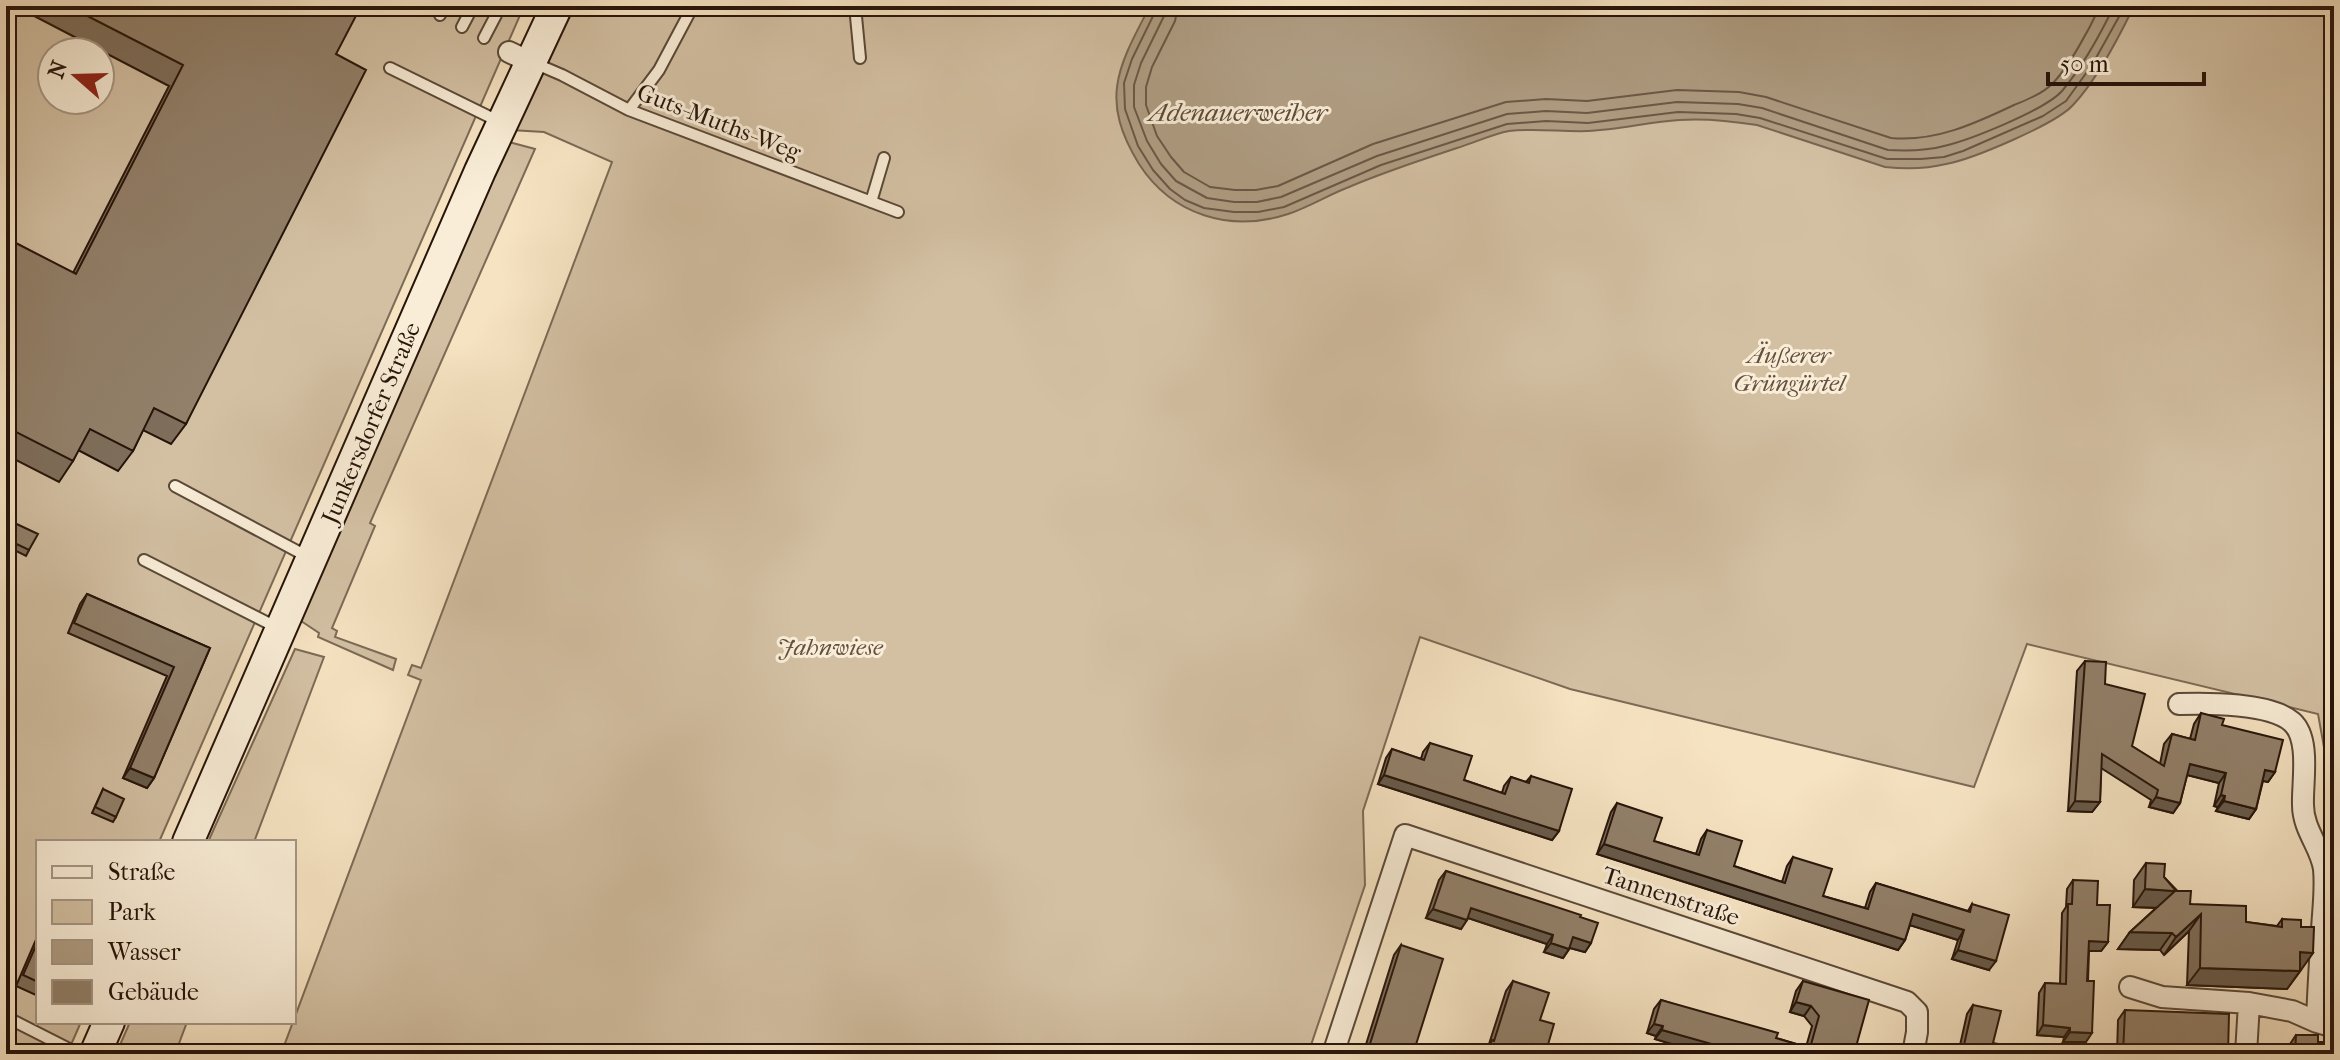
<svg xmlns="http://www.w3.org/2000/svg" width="2340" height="1060" viewBox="0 0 2340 1060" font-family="'IM FELL French Canon',serif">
	<rect width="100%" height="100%" fill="#f6e3c2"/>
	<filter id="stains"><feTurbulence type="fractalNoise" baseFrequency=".0025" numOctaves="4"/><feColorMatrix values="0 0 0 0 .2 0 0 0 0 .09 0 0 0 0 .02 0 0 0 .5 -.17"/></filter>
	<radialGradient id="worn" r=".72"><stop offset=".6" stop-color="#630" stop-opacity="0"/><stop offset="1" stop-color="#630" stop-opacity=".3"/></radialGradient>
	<path fill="#d3c0a3" stroke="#7c6a56" stroke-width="2" fill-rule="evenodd" d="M6 6H524L159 842H38V1022H81L67 1054H6ZM52 52H100V100H52Z
		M575 6H2334V835L2331 786 2318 714 2027 644 1974 787 1570 689 1420 637 1363 811 1365 885 1308 1054H281L421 680 408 675 412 665 421 668 612 162 544 132 511 130Z
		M509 142 535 149 370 523 375 526 332 628 337 631 335 637 396 659 393 670 318 637 319 633 301 621Z
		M295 649 324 657 254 842H208Z
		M130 1022H187L175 1054H116Z"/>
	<path fill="#af9d83" stroke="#786653" stroke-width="2" d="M1150 6H2134C2119 37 2097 80 2073 105 2056 124 1973 159 1946 164 1926 169 1905 169 1885 167L1757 125C1732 121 1705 118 1679 120 1648 122 1619 130 1588 131 1562 132 1536 128 1509 131 1492 134 1474 143 1457 148 1421 160 1384 172 1349 187 1328 195 1309 207 1288 214 1230 233 1172 215 1139 164 1099 99 1118 67 1150 6Z"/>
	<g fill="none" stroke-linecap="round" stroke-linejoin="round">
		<path stroke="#6a5846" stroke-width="2" d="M1156 6 1155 12 1132 59 1124 83 1125 109 1138 146 1153 170 1170 189 1185 200 1204 208 1234 212H1258L1284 207 1381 165 1507 124 1546 121 1588 123 1678 112 1736 114 1760 118 1887 159H1921L1944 157 1963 151 2043 116 2066 101 2092 65 2125 6
			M1166 6 1164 16 1141 63 1134 85V107L1147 141 1161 164 1176 181 1207 198 1234 202H1257L1281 197 1377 156 1507 114 1546 111 1587 113 1677 102 1738 104 1762 108 1888 150C1907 151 1926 151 1944 146 1970 140 2045 110 2062 91 2083 66 2100 35 2114 6
			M1178 6 1175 21 1152 67 1146 87V105L1157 136 1171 157 1184 172 1210 187 1235 190H1256L1278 186 1373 144 1506 102 1546 99 1587 101 1677 90 1739 92 1766 97 1891 138C1935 142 1974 124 2014 105 2026 100 2042 94 2052 84 2069 67 2090 28 2100 6"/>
		<g stroke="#5a4838" stroke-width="14">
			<path id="lane" d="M855 6 860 58
				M440 15 444 6
				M462 27 473 6
				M484 38 496 15
				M534 63 562 75 629 110 898 212
				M390 68 500 122
				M629 110 659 70 693 6
				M871 202 884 158
				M175 486 310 558
				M144 560 278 628
				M6 1017 79 1054"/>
		</g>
		<g stroke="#5a4838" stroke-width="24">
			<path id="street" d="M509 52 530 62
				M2179 704C2207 703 2271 703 2292 722 2311 739 2302 783 2303 805 2303 830 2321 847 2324 869 2326 889 2323 910 2322 930 2320 961 2318 991 2317 1022
				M2130 987 2162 997 2249 1003 2292 1011 2317 1022 2334 1027
				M1333 1054 1405 835 1907 1002 1917 1012V1032L1913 1054
				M2246 1054 2249 1003"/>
		</g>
		<g stroke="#26140a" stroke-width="34">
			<path id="secondary" d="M188 842 480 171 557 6
				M95 1054 109 1022"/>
		</g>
		<use href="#lane" stroke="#f9edd7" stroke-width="10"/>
		<use href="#street" stroke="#f9edd7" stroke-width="20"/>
		<use href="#secondary" stroke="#f9edd7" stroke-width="30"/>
	</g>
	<path fill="#7e6e5b" stroke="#26140a" stroke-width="2" d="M15 6H347L336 54 186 424 171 444 143 430 133 451 118 471 78 450 73 461 59 482 6 455V238L73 273 169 86Z
		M498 6H510L507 10Z
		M6 519 29 550 26 556 6 546Z
		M87 594 210 648 154 778 147 788 123 778 167 676 68 633 80 604Z
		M2085 661 2105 684 2132 746 2160 764 2164 744 2172 734 2190 739 2194 724 2201 713 2222 725 2275 772 2268 782 2263 781 2256 809 2249 819 2216 811 2218 807 2214 806 2219 783 2187 775 2180 803 2173 813 2149 807 2151 800 2101 768 2100 802 2092 812 2068 811 2077 671Z
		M1430 743 1464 780 1502 793 1504 786 1511 777 1526 782 1531 776 1559 831 1552 840 1378 784 1386 758 1392 749 1421 759 1423 752Z
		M103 789 116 817 113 822 92 813Z
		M1617 803 1654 841 1696 854 1701 839 1707 830 1734 866 1782 882 1787 866 1793 857 1823 896 1865 908 1870 892 1876 883 1968 911 1972 904 1989 970 1952 959 1958 940 1910 925 1905 940 1898 950 1597 854 1611 812Z
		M2146 863 2164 877 2190 904 2246 922 2277 926 2282 919 2301 970 2287 989 2187 985 2189 931 2164 955 2160 950 2118 949 2130 932 2156 908 2133 907 2134 880Z
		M1446 871 1580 917 1591 943 1585 952 1570 948 1563 958 1544 952 1547 944 1468 918 1461 929 1426 918 1439 880Z
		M2073 880 2097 905 2108 942 2101 951H2089L2086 1042H2063L2064 1037 2037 1035 2039 993 2045 983 2060 984 2062 913 2066 907 2067 889Z
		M38 935V996L16 986Z
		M1401 945 1413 1054H1363L1394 955Z
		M1513 981 1540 1020 1543 1054H1484L1489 1044 1506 991Z
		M1803 981 1854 1054H1705L1655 1039 1656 1036 1647 1033 1654 1009 1661 1000 1776 1038 1806 1047 1812 1026 1804 1016 1790 1012 1796 991Z
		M1973 1005 1993 1043 2007 1054H1958L1967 1014Z
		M2125 1010 2228 1054H2117L2118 1020Z
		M2296 1035 2318 1042 2334 1054H2289L2290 1044Z"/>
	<path fill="#665a4a" stroke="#26140a" stroke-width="2" d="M2190 764 2226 773 2219 783 2183 774Z
		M130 768 154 778 147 788 123 778Z
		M2265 770 2275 772 2268 782 2258 780Z
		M1384 775 1559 831 1552 840 1378 784Z
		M2221 795 2225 796 2218 807 2214 806Z
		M2156 797 2180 803 2173 813 2149 807Z
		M2075 801 2100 802 2092 812 2068 811Z
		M2224 801 2256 809 2249 819 2216 811Z
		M1604 844 1905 940 1898 950 1597 854Z
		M2145 889 2175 891 2163 908 2133 907Z
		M1471 908 1553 935 1547 944 1465 917Z
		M1433 909 1467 920 1461 929 1426 918Z
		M1913 914 1964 930 1958 940 1906 924Z
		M2201 914 2189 931 2164 955 2176 937Z
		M2130 932 2172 933 2160 950 2118 949Z
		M1573 937 1591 943 1585 952 1566 947Z
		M2089 941 2108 942 2101 951H2082Z
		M1551 943 1569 949 1563 958 1544 952Z
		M1958 950 1996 961 1989 970 1952 959Z
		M2300 952 2313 953 2301 970H2288Z
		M2200 968 2300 971 2287 989 2187 985Z
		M1796 1002 1811 1006 1804 1016 1790 1012Z
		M1654 1024 1663 1026 1656 1036 1647 1033Z
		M2043 1025 2070 1028 2064 1037 2037 1035Z
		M1662 1030 1752 1054H1705L1655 1039Z
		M2070 1032 2092 1033 2086 1042H2063Z
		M1533 1044 1547 1048 1543 1054H1528Z
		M1369 1047 1381 1050 1378 1054H1364Z"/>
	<path fill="#92806a" stroke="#26140a" stroke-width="2" d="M68 6H347L358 12 336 54 366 70 186 424 154 408 133 451 90 429 73 461 6 427V238L76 274 183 65Z
		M6 519 38 534 29 550 6 539Z
		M87 594 210 648 154 778 130 768 174 667 74 623Z
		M2085 661 2106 662 2105 684 2145 694 2132 746 2164 766 2172 734 2195 740 2201 713 2224 719 2222 725 2283 740 2275 772 2265 770 2256 809 2224 801 2225 796 2221 795 2226 773 2190 764 2180 803 2156 797 2158 790 2102 754 2100 802 2075 801Z
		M1430 743 1472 756 1464 780 1505 794 1511 777 1529 783 1531 776 1572 789 1559 831 1384 775 1392 749 1424 760Z
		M103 789 124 799 116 817 95 807Z
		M1617 803 1662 818 1654 841 1699 855 1707 830 1742 841 1734 866 1785 883 1793 857 1832 869 1823 896 1868 909 1876 883 1970 912 1972 904 2009 915 1996 961 1958 950 1964 930 1913 914 1905 940 1604 844Z
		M2146 863 2165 864 2164 877 2176 891H2191L2190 904 2246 906V922L2282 927V919L2301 920V927H2314L2313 953 2300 952V971L2200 968 2201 914 2176 937 2172 933 2130 932 2175 891 2145 889Z
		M1446 871 1581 915 1580 917 1598 923 1591 943 1573 937 1569 949 1551 943 1553 935 1471 908 1467 920 1433 909Z
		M2073 880 2098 881 2097 905H2110L2108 942 2089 941 2087 981H2094L2092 1033 2070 1032V1028L2043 1025 2045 983 2066 984 2068 904H2072Z
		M38 941V982L23 975Z
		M1401 945 1443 959 1413 1054H1380L1381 1050 1369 1047Z
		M1513 981 1549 993 1540 1020 1554 1024 1547 1048 1533 1044 1529 1054H1487L1492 1040 1494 1041Z
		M1803 981 1869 1000 1854 1054H1752L1737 1050 1736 1051 1662 1030 1663 1026 1654 1024 1661 1000 1778 1033 1776 1038 1810 1048 1819 1016 1811 1006 1796 1002Z
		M1973 1005 2001 1011 1993 1043 2009 1046 2007 1054H1962Z
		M2125 1010 2229 1014 2228 1054H2123Z
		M2296 1035H2318V1042H2334V1054H2295Z"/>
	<g text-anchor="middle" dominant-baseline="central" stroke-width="6" stroke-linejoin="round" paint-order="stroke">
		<g font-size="24" fill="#26140a" stroke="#f9edd7">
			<text transform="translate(719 122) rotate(21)">Guts-Muths-Weg</text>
			<text transform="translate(371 423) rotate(-67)">Junkersdorfer Straße</text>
			<text transform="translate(1671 896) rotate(18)">Tannenstraße</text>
		</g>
		<g font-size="24" font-style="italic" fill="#635040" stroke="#f9edd7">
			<text x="1789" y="355">Äußerer<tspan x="1789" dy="28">Grüngürtel</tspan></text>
			<text x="830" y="647">Jahnwiese</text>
		</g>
		<g font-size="26" font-style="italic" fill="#5d4b3a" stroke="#f9edd7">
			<text x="1238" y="112">Adenauerweiher</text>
		</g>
	</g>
	<rect width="2340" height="1060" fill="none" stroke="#f6e3c2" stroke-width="32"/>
	<rect x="8" y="8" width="2324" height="1044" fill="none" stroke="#26140a" stroke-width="4"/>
	<rect x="16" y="16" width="2308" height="1028" fill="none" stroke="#26140a" stroke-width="2"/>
	<rect x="36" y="840" width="260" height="184" fill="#f9edd7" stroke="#a59685" stroke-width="2"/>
	<rect x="52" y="866" width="40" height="12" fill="#f9edd7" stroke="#a59685" stroke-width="2"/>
	<text x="108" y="880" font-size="24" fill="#26140a">Straße</text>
	<rect x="52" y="900" width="40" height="24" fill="#d3c0a3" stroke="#a59685" stroke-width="2"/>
	<text x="108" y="920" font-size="24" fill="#26140a">Park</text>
	<rect x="52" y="940" width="40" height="24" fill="#af9d83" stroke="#a59685" stroke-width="2"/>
	<text x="108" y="960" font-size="24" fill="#26140a">Wasser</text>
	<rect x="52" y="980" width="40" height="24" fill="#92806a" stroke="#a59685" stroke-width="2"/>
	<text x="108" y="1000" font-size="24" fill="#26140a">Gebäude</text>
	<g transform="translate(76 76) rotate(290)"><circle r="38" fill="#f9edd7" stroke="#a59685" stroke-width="2"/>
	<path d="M0-6L14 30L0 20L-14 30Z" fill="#8f2418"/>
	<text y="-12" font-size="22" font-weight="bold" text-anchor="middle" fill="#26140a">N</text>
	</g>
	<path d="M2048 72v12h156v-12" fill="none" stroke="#26140a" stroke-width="4"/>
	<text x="2060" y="72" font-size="24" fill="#26140a" stroke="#f9edd7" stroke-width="6" paint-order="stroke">50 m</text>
	<rect width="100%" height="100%" filter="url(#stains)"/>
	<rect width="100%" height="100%" fill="url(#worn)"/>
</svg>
